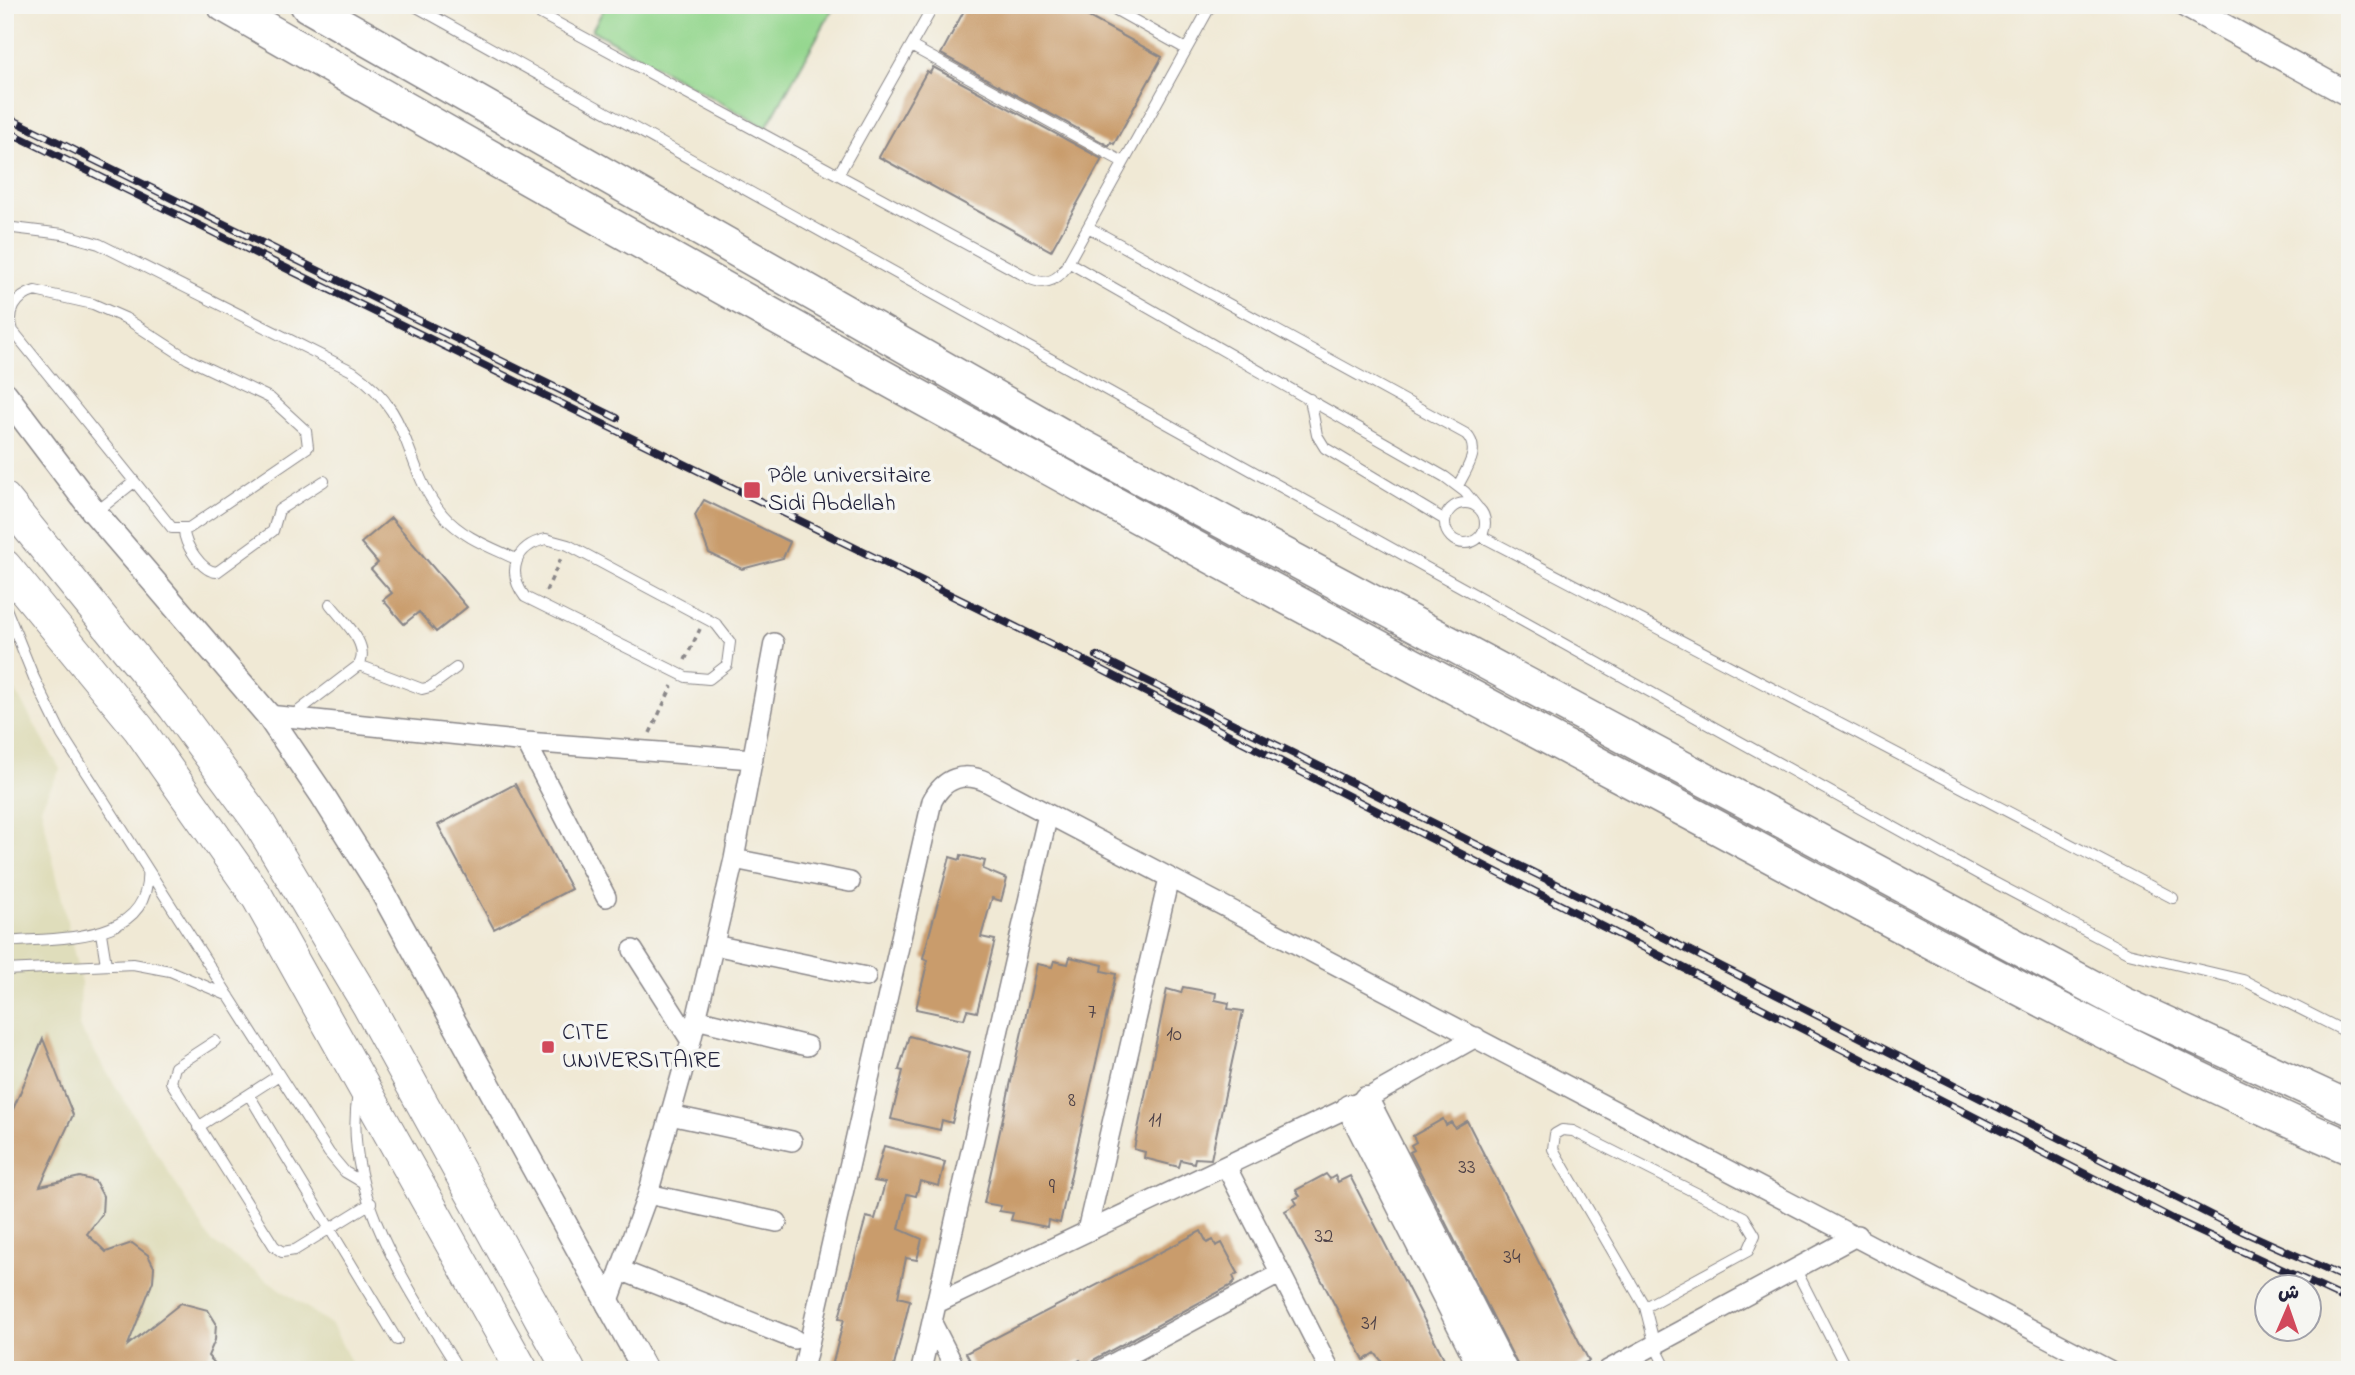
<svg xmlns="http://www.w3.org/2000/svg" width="2355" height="1375" viewBox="0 0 2355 1375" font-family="'Indie Flower','Playpen Sans Arabic',sans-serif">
	<rect width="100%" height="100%" fill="#f6f6f2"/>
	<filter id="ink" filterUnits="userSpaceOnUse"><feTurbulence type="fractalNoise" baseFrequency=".0143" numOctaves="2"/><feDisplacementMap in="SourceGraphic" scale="14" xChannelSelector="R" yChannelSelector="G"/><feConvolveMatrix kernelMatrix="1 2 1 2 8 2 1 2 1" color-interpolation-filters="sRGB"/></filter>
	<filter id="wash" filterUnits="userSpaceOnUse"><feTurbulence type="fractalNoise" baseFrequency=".00686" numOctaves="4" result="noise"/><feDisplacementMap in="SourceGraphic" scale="28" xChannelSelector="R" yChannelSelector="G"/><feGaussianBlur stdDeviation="1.57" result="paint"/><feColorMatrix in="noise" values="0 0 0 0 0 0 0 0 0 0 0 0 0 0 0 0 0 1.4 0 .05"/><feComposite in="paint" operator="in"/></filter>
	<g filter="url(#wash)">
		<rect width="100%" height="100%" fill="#f0e9d5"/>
		<path fill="#dfddbb" d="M5 673 60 769 41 807 81 983 79 1027 211 1241 332 1325 355 1370H5Z"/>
		<path fill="#95d78f" stroke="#5c7c65" stroke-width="2" d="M606 5H835L766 128 592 30Z"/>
		<g id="blocks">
			<path fill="#c99c6c" d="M967 5H1067L1162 57 1114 144 1111 142 1109 146 941 54Z
				M933 67 1102 159 1051 251 879 157 927 71 930 73Z
				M704 500 790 542 783 558 742 569 709 553 695 515Z
				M391 518 467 607 436 632 419 612 404 624 383 600 392 593 371 569 378 563 361 543Z
				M515 784 571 889 494 929 438 825Z
				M961 855 985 861 983 869 1007 879 1001 901 992 898 981 937 995 940 977 1012 967 1010 964 1019 916 1009 928 960 923 958 950 857 960 860Z
				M1070 957 1103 965 1102 971 1116 974 1060 1223 1048 1220 1047 1227 1011 1220 1013 1213 999 1211 1001 1206 984 1203 1037 964 1052 967 1054 961 1068 964Z
				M1183 987 1216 993 1215 1000 1229 1003 1228 1009 1243 1011 1211 1159 1195 1158 1194 1163 1181 1160 1179 1167 1144 1158 1145 1152 1134 1149 1167 989 1181 993Z
				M909 1036 970 1052 952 1123 942 1120 940 1130 891 1119 903 1071 899 1070Z
				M43 1039 73 1115 40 1186 80 1177 95 1181 103 1196 102 1214 87 1234 106 1252 132 1243 148 1255 154 1267 153 1281 128 1345 181 1303 208 1310 216 1323 215 1340 208 1356 221 1370H5V1128Z
				M1443 1119 1446 1125 1451 1122 1455 1128 1467 1121 1589 1361 1571 1370H1520L1410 1152 1414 1150 1411 1145 1416 1142 1413 1136Z
				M884 1146 945 1162 939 1186 920 1181 916 1196 907 1194 899 1229 922 1239 917 1260 906 1258 898 1297 910 1300 893 1370H831L844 1319 839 1318 866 1217 875 1219 885 1183 874 1181Z
				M1326 1174 1330 1179 1335 1176 1338 1182 1350 1176 1450 1370H1389L1375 1353 1364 1360 1285 1211 1297 1204 1294 1199 1300 1196 1296 1190Z
				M1201 1231 1207 1243 1213 1240 1216 1246 1222 1243 1238 1273 1233 1276 1235 1281 1230 1286 1095 1359 1089 1370 1080 1360 1062 1370H975L966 1353Z"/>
		</g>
	</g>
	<g filter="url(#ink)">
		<use href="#blocks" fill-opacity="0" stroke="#898688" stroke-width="2"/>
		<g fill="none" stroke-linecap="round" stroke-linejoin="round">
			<g stroke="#898688" stroke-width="12">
				<path id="service" d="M413 5 1980 875 2128 953 2243 980 2350 1034
					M524 5 1029 278C1042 285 1055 282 1064 270L1211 5
					M1107 5 1186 49
					M911 46 1123 162
					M838 175 934 5
					M5 227 63 234 99 244 352 371C417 415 401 465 443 515 462 537 490 547 516 559
					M1088 227 1466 434C1482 450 1466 469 1458 486
					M1068 262 1445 477 1465 492 1478 508
					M35 291 93 304 125 318 188 359 270 398 306 431 308 447 189 528H172L13 331C7 312 15 297 35 291Z
					M1310 399 1317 435 1325 448 1445 520
					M1445 523a20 20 0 1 1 40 0a20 20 0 1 1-40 0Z
					M95 513 134 482
					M184 530C184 544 202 572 217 572L273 531 279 510 324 481
					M1481 536 2173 898
					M546 539 568 545 716 624 730 642 727 665 709 679 686 677 525 597C506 572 515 546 546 539Z
					M5 606 34 678 62 735 329 1153 345 1172 362 1182
					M359 665 422 689 430 687 456 668
					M292 716 359 665C371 644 342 620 330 604
					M101 933 106 964
					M5 942C56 937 154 945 147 868
					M5 970 133 964 170 971 229 996
					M215 1041 175 1067 171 1082 274 1246 282 1252 295 1250 371 1203
					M358 1093C341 1194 409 1288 459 1370
					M249 1095 397 1340
					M198 1127 279 1075
					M1796 1270 1847 1370
					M1645 1307 1748 1251 1755 1235 1744 1217 1573 1131 1562 1130 1555 1134 1553 1149 1645 1307 1655 1346 1667 1370"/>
			</g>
			<g stroke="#898688" stroke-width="22">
				<path id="minor" d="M268 715 526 742 753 759
					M526 742 606 897
					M734 859 850 882
					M714 945 866 977
					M633 950 691 1041
					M696 1019 807 1046
					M670 1115 792 1141
					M1226 1166 1330 1370
					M648 1194 777 1222
					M1087 1231 1169 878
					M620 1270 794 1339
					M937 1303 1366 1099 1476 1037
					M607 1306 648 1194 691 1041 734 859 774 643
					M932 1323 956 1370
					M803 1370 932 801C944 778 963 771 987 782L2109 1370
					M921 1370 1048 814
					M1101 1370 1281 1273
					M1608 1370 1858 1235"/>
			</g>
			<g stroke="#898688" stroke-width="27">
				<path id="tertiary" d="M2185 5 2350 95
					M5 394 95 513 268 715 323 796 377 882 645 1370
					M1366 1099 1505 1370
					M1349 1107 1482 1370"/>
			</g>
			<g stroke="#898688" stroke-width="34">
				<path id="primary" d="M5 499 174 707 258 821 368 1005 569 1370
					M5 566 139 729 258 898 522 1370"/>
			</g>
			<g stroke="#898688" stroke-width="36">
				<path id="trunk" d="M224 5C683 269 1147 525 1615 773 1858 901 2098 1038 2350 1148
					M307 5 1061 435 2124 1004 2350 1108"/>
			</g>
			<path stroke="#898688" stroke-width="3.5" stroke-dasharray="5 5" stroke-linecap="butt" d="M546 591 562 556
				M685 660 700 629
				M650 733 672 686"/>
			<use href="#service" stroke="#fff" stroke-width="10"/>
			<use href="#minor" stroke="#fff" stroke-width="19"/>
			<use href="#tertiary" stroke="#fff" stroke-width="24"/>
			<use href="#primary" stroke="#fff" stroke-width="32"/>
			<use href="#trunk" stroke="#fff" stroke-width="33"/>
			<g stroke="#22223b" stroke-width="8">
				<path id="rail" d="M5 116 617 418
					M5 130 1079 658 2175 1220 2350 1301
					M1097 656 1661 936 2242 1231 2350 1280"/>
			</g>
			<use href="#rail" stroke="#f6f6f2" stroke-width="5" stroke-dasharray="16" stroke-linecap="butt"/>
		</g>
	</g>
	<g fill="#d1495b" stroke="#f6f6f2" stroke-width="2.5">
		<rect x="743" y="481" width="18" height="18" rx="3.5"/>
		<rect x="541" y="1040" width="14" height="14" rx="3.5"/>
	</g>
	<g text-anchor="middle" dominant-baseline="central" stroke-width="7" stroke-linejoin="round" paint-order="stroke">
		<g font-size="21" fill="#4c4047">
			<text x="1092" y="1013">7</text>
			<text x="1174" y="1035">10</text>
			<text x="1072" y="1101">8</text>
			<text x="1155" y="1121">11</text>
			<text x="1467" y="1168">33</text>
			<text x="1052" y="1188">9</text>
			<text x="1324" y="1237">32</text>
			<text x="1512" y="1258">34</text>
			<text x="1369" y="1324">31</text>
		</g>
		<g font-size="24" fill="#22223b" stroke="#f6f6f2" text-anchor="start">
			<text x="768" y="476">Pôle universitaire<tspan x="768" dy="28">Sidi Abdellah</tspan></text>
			<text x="562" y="1033">CITE<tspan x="562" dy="28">UNIVERSITAIRE</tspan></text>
		</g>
	</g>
	<rect width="2355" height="1375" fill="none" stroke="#f6f6f2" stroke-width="28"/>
	<g transform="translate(2288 1308) rotate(2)"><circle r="33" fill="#f6f6f2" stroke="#a1a1a9" stroke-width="2"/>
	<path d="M0-5L12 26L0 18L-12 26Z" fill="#d1495b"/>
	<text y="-10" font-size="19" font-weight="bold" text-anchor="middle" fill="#22223b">ش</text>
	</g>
</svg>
